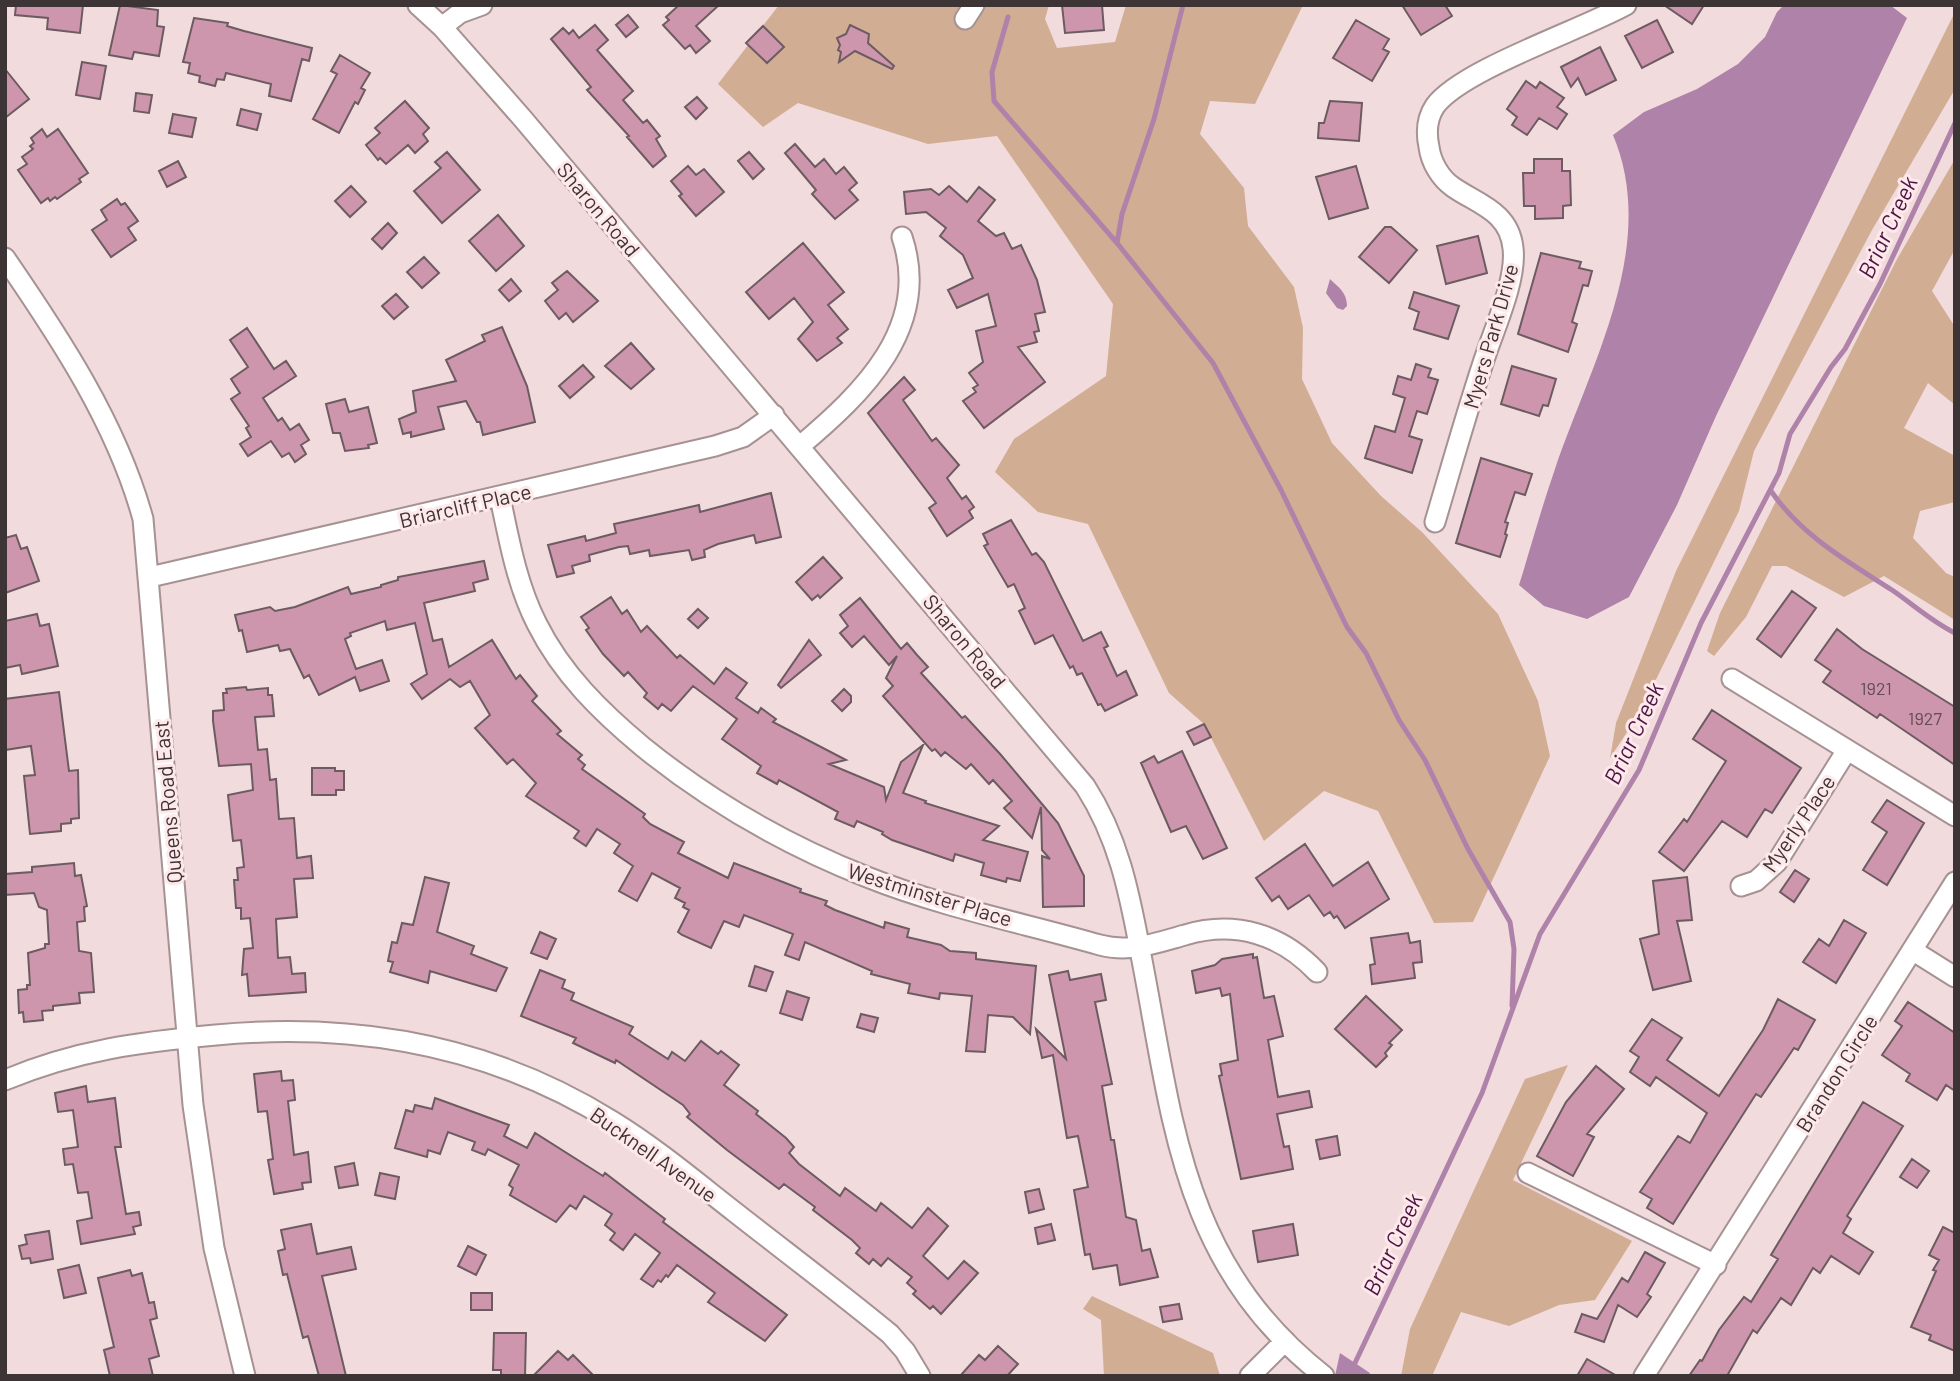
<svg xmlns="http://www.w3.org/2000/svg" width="1960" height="1381" viewBox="0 0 1960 1381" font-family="Barlow,sans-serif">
	<rect width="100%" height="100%" fill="#f1dbdc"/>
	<path fill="#d1ad94" d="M779 5H1049L1045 19 1057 48 1115 42 1126 5H1303L1255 104 1210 101 1200 134 1244 188 1248 226 1294 287 1303 328 1302 379 1332 443 1381 496 1422 532 1498 614 1538 701 1550 756 1473 922 1434 923 1378 811 1324 791 1264 841 1204 724 1169 693 1088 524 1038 512 995 472 1014 439 1106 376 1113 304 997 136 928 144 798 103 763 127 718 84Z
		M1955 12V89L1872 230 1754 451 1739 511 1639 714 1610 758 1616 723 1676 571Z
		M1955 159V249L1932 291 1955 327V405L1928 383 1904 428 1955 456V502L1920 511 1913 538 1946 573 1955 577V620L1884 576 1844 597 1786 566H1772L1746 617 1714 656 1707 651 1720 613 1896 261Z
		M1568 1065 1513 1180 1632 1241 1595 1300 1559 1305 1509 1326 1461 1312 1432 1376H1401L1410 1329 1525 1079Z
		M1092 1296 1213 1353 1220 1376H1104L1101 1320 1083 1309Z"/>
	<path fill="#af83a9" d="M1784 5H1890L1907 18 1716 416 1677 505 1629 597 1587 619 1544 606 1519 585C1531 547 1541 509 1554 472 1589 367 1660 247 1613 135L1644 112 1697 89 1738 64 1765 37 1777 12Z
		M1330 279C1338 287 1347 292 1347 306L1343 310 1337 308 1326 293Z
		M1340 1353 1370 1373 1369 1376H1335Z"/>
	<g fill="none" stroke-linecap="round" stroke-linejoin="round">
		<path stroke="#af83a9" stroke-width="5" d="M1008 17 992 72 994 101 1117 243 1213 363 1281 490 1347 627 1366 653 1399 720 1425 760 1468 849 1510 922 1514 949 1512 1006
			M1117 243 1122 214 1154 119 1183 5
			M1771 491C1802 536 1847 561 1892 590 1914 605 1931 621 1955 633
			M1355 1363 1482 1093 1540 934 1639 770 1701 623 1779 473 1790 434 1831 367 1845 349 1880 284 1955 123"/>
	</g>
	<path fill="#ce96ad" stroke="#6d5b62" stroke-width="2" d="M16 5H83L80 33 47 29 48 18 15 15Z
		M120 5 158 10 157 26 164 27 159 56 134 52 132 59 109 55Z
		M679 5H719L696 26 710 41 696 53 690 45 685 49 663 25 669 20 666 17Z
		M1062 5H1102L1104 30 1065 33Z
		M1402 5H1445L1452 16 1421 35Z
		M1664 5H1704L1692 24Z
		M628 15 638 27 626 37 616 25Z
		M194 18 228 23 227 26 244 31 312 48 309 61 302 59 291 101 269 96 271 84 226 73 224 80 217 79 215 86 199 82 200 76 188 73 190 63 183 62Z
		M1356 20 1389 39 1383 49 1389 52 1372 81 1333 58Z
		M1657 20 1673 52 1642 68 1625 36Z
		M595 25 608 40 597 50 633 91 623 100 643 123 647 120 660 136 656 139 666 156 653 167 627 137 629 136 587 90 591 87 551 39 563 28 569 34 573 30 579 38Z
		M850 25 869 34 868 43 894 66 892 69 855 51 839 62 841 52 838 50 840 45 837 38 846 34Z
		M763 26 784 47 767 63 746 43Z
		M1600 47 1616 80 1586 95 1578 78 1571 87 1561 67Z
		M340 55 370 73 361 88 365 90 358 104 355 102 339 133 313 119 337 74 331 71Z
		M82 62 106 66 100 99 76 95Z
		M5 69 29 99 5 118Z
		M1526 81 1536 88 1540 82 1564 98 1557 107 1567 114 1557 129 1539 118 1527 135 1512 125 1517 117 1507 109Z
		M136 93 152 95 149 113 134 111Z
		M697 97 707 108 696 119 685 107Z
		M405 101 429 128 423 134 428 141 415 153 408 145 386 164 380 158 378 160 366 145 380 133 375 128Z
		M1330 101 1362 103 1359 141 1318 138 1319 123H1324Z
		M241 109 261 114 257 130 237 125Z
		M173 114 196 118 192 137 169 133Z
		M42 129 47 137 58 129 88 173 79 179 81 182 57 199 55 197 50 201 48 198 41 203 18 170 27 164 22 157 33 149 30 146 34 143 31 138Z
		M795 144 815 167 824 159 836 174 844 167 857 183 849 190 858 200 835 219 812 194 816 190 785 153Z
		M447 152 480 190 442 223 414 191 441 168 435 162Z
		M749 152 764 169 753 179 738 161Z
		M1534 159H1562V171H1570L1571 205 1563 206V218L1535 219V206H1524L1523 173H1534Z
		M178 161 186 177 167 187 159 171Z
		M688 166 696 175 704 169 724 192 696 216 679 196 682 194 671 181Z
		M1356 166 1368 208 1329 219 1316 177Z
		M351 186 366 202 350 217 335 201Z
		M949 186 967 202 979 187 995 200 978 221 996 236 1004 233 1012 249 1021 245 1037 280 1045 312 1035 314 1039 331 1034 332 1037 342 1018 347 1045 382 984 428 963 401 976 392 973 388 978 385 969 373 983 362 976 331 996 326 988 294 957 308 948 290 973 278 963 255 940 236 946 228 926 212 906 214 904 192 931 189 939 195Z
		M117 199 121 205 125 203 138 221 128 228 136 240 111 257 92 230 107 220 101 210Z
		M498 215 524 246 496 271 469 241Z
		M388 223 397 233 382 249 372 239Z
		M1385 227H1391L1417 250 1389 283 1359 257Z
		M1478 236 1487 273 1446 284 1437 246Z
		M803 243 844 292 828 305 848 329 837 338 842 343 817 361 798 339 813 322 794 298 769 319 746 292Z
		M1541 253 1581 262 1579 268 1592 271 1588 286 1583 285 1572 322 1577 324 1568 352 1518 334Z
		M424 257 439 273 422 288 407 272Z
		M567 271 598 301 573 322 566 313 559 319 545 301 558 290 552 283Z
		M511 279 521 291 509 301 499 290Z
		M1414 292 1459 306 1448 339 1414 329 1419 312 1409 308Z
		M396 294 408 307 394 319 382 306Z
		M502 327 527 386 535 422 483 435 480 422H477L466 401 438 407 444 429 411 437V432L403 434 399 419 416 412 413 391 456 381 446 360 485 341 482 335Z
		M247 328 274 369 286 361 296 376 263 398 278 421 282 418 290 430 299 424 309 440 301 445 306 454 295 462 289 453 282 457 271 441 248 456 240 444 251 437 246 428 249 426 231 399 240 393 231 379 248 367 230 340Z
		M631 343 654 369 631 389 605 366Z
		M1416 364 1431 369 1428 377 1438 380 1427 414 1417 411 1409 436 1422 440 1412 473 1365 458 1375 426 1395 432 1405 398 1393 394 1398 376 1411 380Z
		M583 365 594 377 570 398 559 386Z
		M1512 366 1556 379 1548 406 1543 405 1539 416 1501 404Z
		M904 377 915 390 903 400 932 441 936 438 959 465 947 478 962 499 966 496 974 507 969 511 973 518 947 536 929 508 936 503 868 413Z
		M345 399 349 412 368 407 377 443 368 445 369 448 345 451 340 433H333L326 404Z
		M1481 458 1532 474 1525 495 1515 492 1505 522 1508 523 1505 534 1507 535 1500 557 1456 543Z
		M771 493 781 537 756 543 754 535 718 544 704 550 705 557 692 560 689 550 650 556 649 550 630 554 628 546 619 547 589 555 590 561 572 566 574 573 557 577 548 545 585 536 586 541 616 533 614 524 655 515 699 505 700 512Z
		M1011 520 1032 555 1036 553 1044 562 1083 641 1101 632 1108 646 1104 648 1117 676 1126 671 1137 695 1105 711 1101 704 1098 705 1082 673 1077 675 1073 666 1070 668 1053 635 1035 644 1019 611 1025 608 1014 584 1008 587 984 546 988 544 983 534Z
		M16 535 21 549 27 547 39 581 5 593V538Z
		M823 557 842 578 820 598 818 595 812 600 796 582Z
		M484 561 488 579 473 583 475 591 424 603 433 641 442 639 449 667 492 640 516 679 520 675 537 696 532 701 561 731 557 734 582 755 578 759 585 765 582 769 645 814 643 817 650 824 684 842 678 853 728 878 734 863 801 889 800 892 827 901 825 905 835 910 884 928 885 922 909 929 907 937 941 945 950 951 976 953V959L1036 966 1030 1034 1013 1017 988 1015 985 1052 966 1051 972 996 940 993 939 999 908 993 910 984 871 974 872 971 805 942 799 960 785 955 793 934 744 915 739 927 724 921 711 948 682 935 678 932 689 910 683 907 685 903 675 898 680 888 652 873 637 901 619 891 633 866 614 853 620 844 597 829 586 846 574 838 579 831 526 796 536 783 513 759 507 764 475 728 490 715 470 681 460 687 450 679 422 699 411 684 427 674 415 623 387 630 385 621 350 633 351 636 345 639 356 669 382 660 389 681 360 691 355 677 319 695 309 675 304 678 290 649 280 651 278 645 247 652 242 630 239 631 235 615 270 607 275 611 295 607 348 587 351 594 381 587V585L398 580V577Z
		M1792 591 1816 608 1781 657 1757 639Z
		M611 597 622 614 627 610 641 632 647 626 677 658 680 655 714 684 726 668 747 683 736 698 758 713 761 708 776 719 773 722 846 760 829 764 884 787 886 800 901 762 923 745 903 793 926 801 925 803 999 826 983 840 1028 852 1020 881 1007 878 1006 882 981 875 984 863 955 854 953 861 892 840 882 834 883 832 857 821 854 827 835 819 838 812 779 780 777 784 757 773 761 766 722 739 737 719 693 686 671 711 662 704 658 709 644 697 647 693 628 672 624 676 603 654 586 630 589 628 581 617Z
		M860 598 901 649 907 643 917 655 928 667 921 673 962 718 965 716 1001 755 1058 823 1084 876V906L1043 907 1042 856 1050 859 1042 850 1041 807 1032 838 1004 808 1012 801 993 780 989 784 971 764 966 769 945 752 941 756 935 749 932 751 883 696 893 686 886 678 897 656 889 665 864 636 852 647 840 633 848 626 840 615Z
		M698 609 708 618 698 628 688 619Z
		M37 614 40 626 49 624 58 666 22 674 20 665 5 668V621Z
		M1837 629 1862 649 1955 707V765L1880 714 1877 718 1823 682 1831 671 1815 660Z
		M809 640 821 655 781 688 778 685Z
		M246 687 247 690 268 688V695H272L274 716 255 717 258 750 267 749 270 780 276 779 279 819 294 818 297 858 311 856 313 878 294 879 297 917 276 919 278 958 290 957 292 974 305 973 306 992 249 996 247 974 242 975 244 949 253 948 250 918 241 919V908H236L234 880H238L237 868 244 867 241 840 233 841 228 795 253 790 251 764 219 766 213 721V711L224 710 223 693H227L226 689Z
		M844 689 851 696V702L842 711 832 701Z
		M59 692 69 771 78 770 79 818 71 819V823L61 824V831L30 834 24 776 35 775 31 746 5 750V699Z
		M1712 710 1801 768 1772 813 1765 809 1747 837 1722 821 1684 871 1659 852 1684 819 1687 822 1726 761 1693 739Z
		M1204 724 1211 737 1194 745 1187 732Z
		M1182 751 1227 848 1203 859 1186 826 1171 832 1141 763 1154 756 1158 763Z
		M312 768H335V771H344V790H336V795H312Z
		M1887 800 1924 823 1887 885 1863 870 1887 832 1872 822Z
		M1305 844 1333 886 1368 862 1389 899 1345 928 1337 916 1334 918 1330 912 1324 916 1309 895 1288 909 1279 896 1272 901 1256 878Z
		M74 863 75 876 81 875 87 906 84 907 85 921 77 922 79 951 91 953 94 992 79 993 80 1003 53 1006V1010L42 1011 43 1020 24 1022 23 1012 19 1013 18 990 27 989V985H30L28 953 45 948V944H49L47 910 39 907 34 893 5 895V874L32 872V867Z
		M1795 870 1809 879 1794 902 1780 892Z
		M425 877 449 883 437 932 474 946 471 954 507 968 496 991 430 971 428 983 390 972 393 962 388 961 392 942 397 943 402 923 413 925Z
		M1687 877 1692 920 1677 921 1691 981 1653 990 1640 939 1659 934 1653 881Z
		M1844 920 1866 933 1836 983 1803 962 1819 939 1829 946Z
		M540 932 556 939 547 959 531 953Z
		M1408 933 1410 943 1420 941 1422 962 1413 963 1415 978 1372 984 1370 965 1375 964 1371 938Z
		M1253 954V958L1257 957 1264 998 1274 996 1283 1036 1268 1040 1278 1097 1309 1091 1312 1107 1277 1114 1284 1147 1289 1146 1293 1169 1241 1179 1219 1076 1222 1075 1220 1064 1238 1060 1230 994 1222 996 1220 988 1196 993 1192 971 1215 965 1222 959Z
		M755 966 773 972 766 991 749 986Z
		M540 970 565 980 562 988 574 993 571 1000 633 1027 629 1034 668 1059 672 1052 685 1061 701 1041 718 1054 721 1051 739 1065 724 1085 758 1111 756 1114 786 1138 794 1147 789 1153 799 1164 840 1196 845 1188 876 1211 881 1203 912 1228 928 1208 948 1226 923 1256 948 1279 964 1261 978 1273 941 1314 933 1306 930 1309 913 1294 916 1291 907 1283 912 1277 888 1258 881 1266 873 1259 869 1264 856 1253 860 1248 852 1240 813 1210 815 1207 784 1184 779 1189 727 1150 687 1117 690 1114 683 1105 616 1060 615 1063 573 1043 576 1038 521 1016Z
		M1068 971 1070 980 1101 974 1106 1000 1095 1002 1112 1084 1102 1086 1111 1140H1114L1126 1217 1136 1220 1142 1251 1150 1249 1158 1277 1120 1285 1117 1265 1093 1269 1090 1254 1085 1255 1074 1190 1088 1187 1078 1136 1067 1138 1053 1055 1042 1058 1036 1029 1066 1059 1049 975Z
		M787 991 809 998 802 1020 780 1013Z
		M1366 996 1402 1030 1389 1043 1392 1045 1385 1053 1387 1056 1376 1067 1335 1029Z
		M1778 999 1815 1020 1798 1050 1794 1048 1761 1097 1756 1094 1673 1224 1647 1208 1652 1199 1640 1192 1678 1136 1690 1143 1707 1113 1656 1077 1650 1086 1630 1072 1639 1057 1630 1051 1652 1019 1682 1038 1667 1060 1719 1096 1763 1030Z
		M1908 1002 1955 1033V1091L1946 1085 1937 1100 1906 1081 1910 1074 1882 1055 1902 1026 1895 1021Z
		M861 1014 878 1018 874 1032 857 1027Z
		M1596 1066 1624 1089 1587 1134 1594 1137 1573 1176 1537 1156 1566 1102Z
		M281 1071 282 1081 293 1080 295 1100 288 1101 294 1155 308 1152 311 1182 302 1183 303 1189 274 1194 268 1160 273 1159 267 1111 258 1112 254 1074Z
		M86 1086 88 1102 115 1098 121 1147H115L126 1214 139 1212 141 1225 133 1227 135 1234 81 1244 77 1221 92 1218 88 1192 78 1193 73 1164 65 1165 63 1149 78 1147 73 1110 58 1112 55 1093Z
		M435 1098 509 1125 504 1136 527 1148 535 1133 603 1176 605 1173 665 1219 663 1222 787 1315 765 1341 708 1302 715 1293 677 1265 668 1277 666 1275 661 1282 658 1280 653 1287 641 1279 660 1253 635 1234 623 1250 610 1240 615 1233 605 1225 612 1214 584 1196 576 1209 570 1205 556 1222 510 1195 513 1188 509 1185 519 1165 488 1149 485 1155 472 1150 475 1142 448 1132 440 1154 428 1150 427 1157 395 1148 406 1110 413 1112 415 1105 432 1109Z
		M1863 1102 1903 1126 1847 1216 1851 1219 1843 1233 1873 1252 1859 1274 1831 1256 1820 1273 1813 1268 1791 1305 1781 1298 1757 1333 1753 1330 1727 1376H1689L1700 1360 1702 1361 1719 1330 1744 1297 1751 1302 1778 1259 1771 1255Z
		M1337 1136 1340 1155 1320 1159 1316 1140Z
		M1912 1159 1929 1171 1917 1188 1900 1177Z
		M354 1163 358 1185 339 1188 335 1167Z
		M380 1173 399 1177 395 1199 375 1195Z
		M1039 1189 1044 1209 1029 1213 1025 1192Z
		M311 1224 317 1254 351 1247 356 1269 322 1276 346 1376H319L308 1336 303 1338 287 1274 283 1275 278 1251 285 1249 281 1230Z
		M1051 1224 1055 1240 1038 1244 1035 1228Z
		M1293 1224 1298 1255 1258 1262 1253 1231Z
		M1943 1227 1955 1233V1351L1929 1340 1931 1335 1911 1327 1936 1271 1933 1270 1939 1260 1929 1255Z
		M49 1231 53 1259 31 1263 30 1258 22 1259 19 1246 27 1244 25 1235Z
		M468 1246 486 1255 476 1275 458 1266Z
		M1645 1252 1665 1263 1647 1294 1651 1297 1637 1317 1618 1305 1604 1342 1575 1332 1582 1314 1597 1319 1622 1278 1628 1282Z
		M79 1265 86 1293 64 1298 58 1270Z
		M130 1270 132 1276 142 1273 149 1303 154 1302 157 1318 150 1320 159 1356 149 1359 153 1376H110L104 1350 114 1347 98 1278Z
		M471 1293H492V1310H471Z
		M1179 1304 1182 1319 1163 1322 1160 1307Z
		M494 1333H526L525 1376H501V1370H493Z
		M998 1346 1018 1364 1007 1376H960L979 1355 985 1360Z
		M558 1351 568 1360 573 1355 594 1376H533Z
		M1587 1359 1617 1376H1577Z"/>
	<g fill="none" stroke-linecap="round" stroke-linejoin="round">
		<g stroke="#a69193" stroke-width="23">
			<path id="minor" d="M418 5 442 27 523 119 1085 786C1118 837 1129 891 1140 950 1173 1117 1179 1262 1324 1376
				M965 19 974 5
				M442 27 460 13 482 5
				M5 258C60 338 117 424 143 519L193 1105 214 1248 245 1376
				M800 446C863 393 932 327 902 237
				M500 497C509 540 517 585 537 624 562 674 601 712 643 747 711 802 786 845 867 877 942 907 1023 923 1100 945 1130 953 1156 943 1185 935 1235 920 1281 934 1317 972
				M1435 522C1451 468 1466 414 1484 360 1494 329 1517 280 1513 248 1509 211 1477 204 1453 187 1440 178 1431 162 1429 147 1426 133 1427 118 1435 106 1461 70 1581 30 1626 5
				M150 577 715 446 743 437 774 415
				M1732 679 1955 816
				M1741 886 1756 881 1777 862 1847 750
				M1912 950 1955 977
				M5 1080C77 1050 140 1042 216 1035 356 1022 492 1046 612 1121 656 1148 695 1181 736 1213 787 1253 839 1292 890 1334L905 1351 920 1376
				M1528 1173 1716 1265
				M1250 1376 1285 1341
				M1644 1376 1955 882"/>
		</g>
		<use href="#minor" stroke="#fff" stroke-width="19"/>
	</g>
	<g text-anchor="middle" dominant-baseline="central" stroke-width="6" stroke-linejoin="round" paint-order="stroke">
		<g font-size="18" fill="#614c53">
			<text x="1876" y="688">1921</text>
			<text x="1925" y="718">1927</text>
		</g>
		<g font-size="21" fill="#3d3435" stroke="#fee8e9">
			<text transform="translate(599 209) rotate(50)">Sharon Road</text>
			<text transform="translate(1490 336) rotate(-74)">Myers Park Drive</text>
			<text transform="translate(465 505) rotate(-13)">Briarcliff Place</text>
			<text transform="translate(965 641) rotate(50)">Sharon Road</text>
			<text transform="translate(167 802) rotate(-95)">Queens Road East</text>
			<text transform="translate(1798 823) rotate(-56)">Myerly Place</text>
			<text transform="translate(930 894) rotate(17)">Westminster Place</text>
			<text transform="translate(1836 1073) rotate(-58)">Brandon Circle</text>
			<text transform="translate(654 1154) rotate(35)">Bucknell Avenue</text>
		</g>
		<g font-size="23" font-style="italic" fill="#4a1546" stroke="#fee8e9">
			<text transform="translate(1887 227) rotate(-65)">Briar Creek</text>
			<text transform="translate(1633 733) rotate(-65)">Briar Creek</text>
			<text transform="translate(1392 1244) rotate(-65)">Briar Creek</text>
		</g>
	</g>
	<rect width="1960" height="1381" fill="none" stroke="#3d3435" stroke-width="14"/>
</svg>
